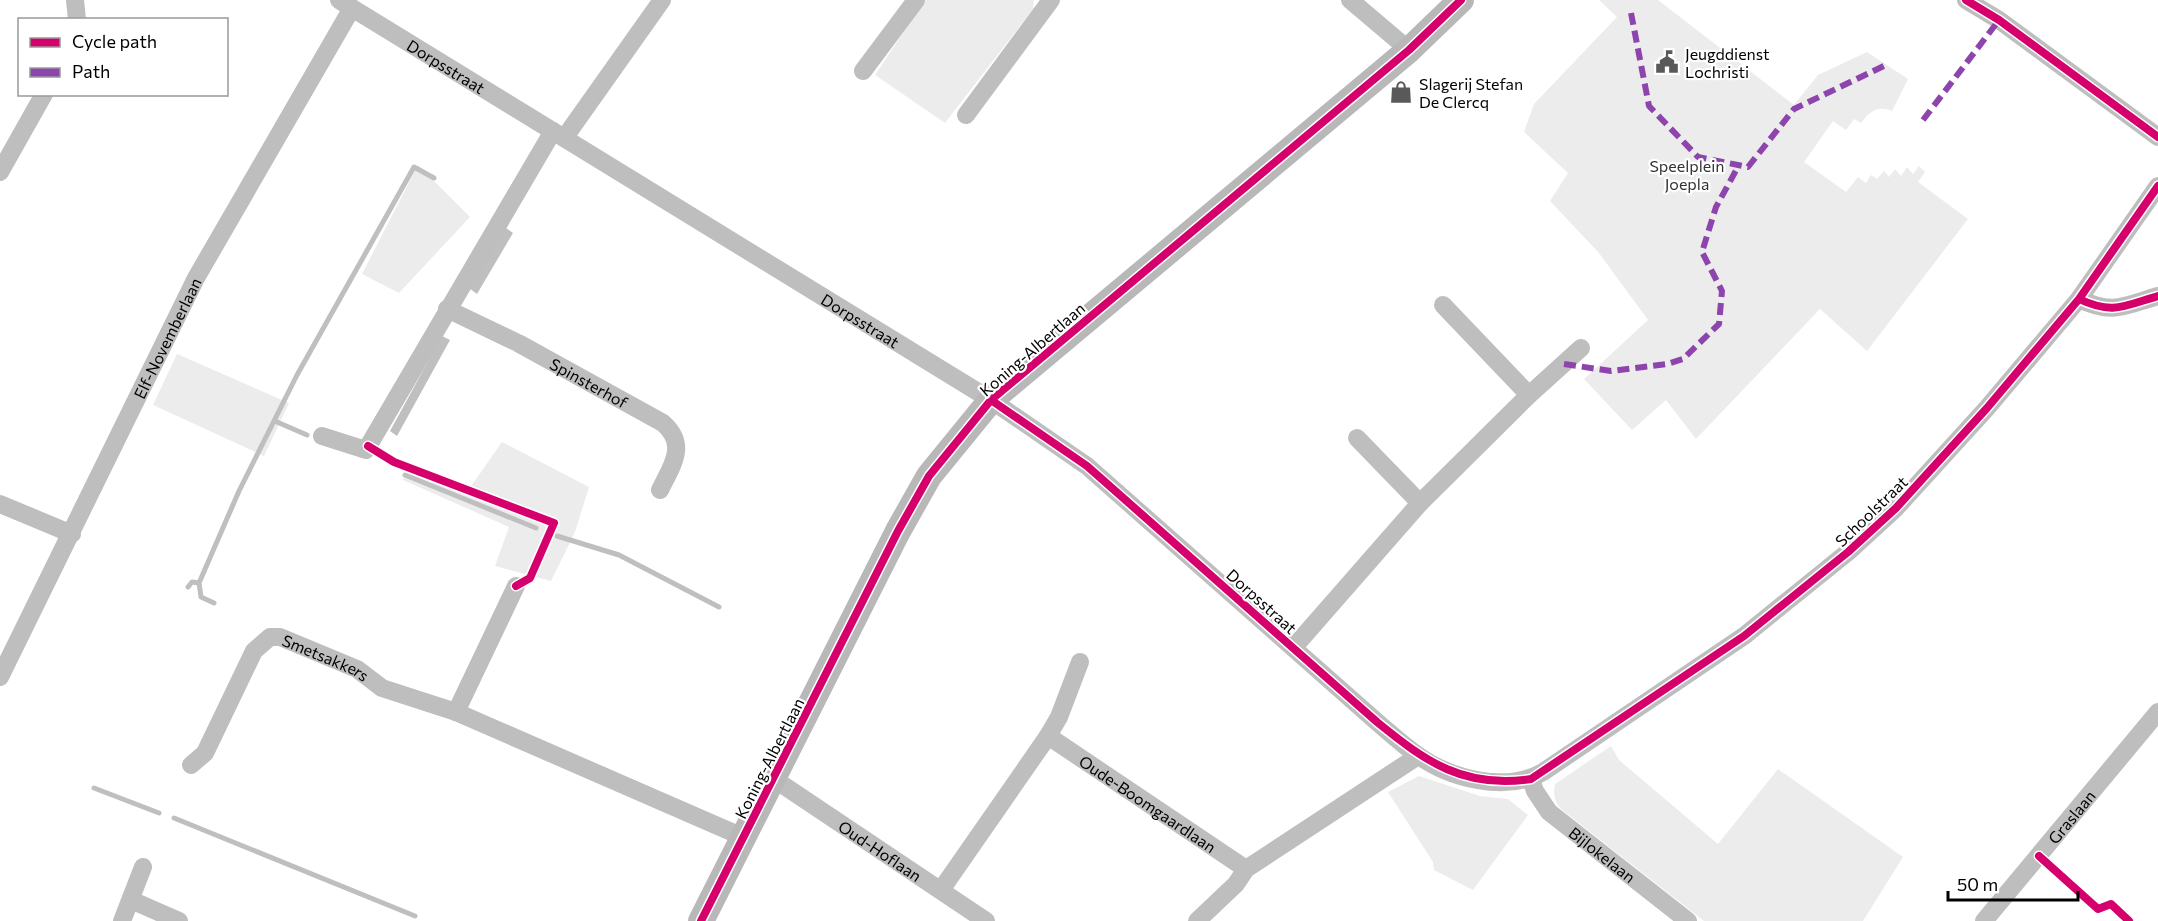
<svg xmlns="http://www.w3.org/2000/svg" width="2158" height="921" viewBox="0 0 2158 921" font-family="Commissioner,sans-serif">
	<rect width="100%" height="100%" fill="#fff"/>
	<path fill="#ececec" d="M925 0H1034L1033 9 945 123 875 75Z
		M1599 0H1658L1794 105 1818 75 1867 52 1908 79 1892 111C1878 105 1869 112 1861 123L1854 119 1846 130 1833 121 1804 162 1846 192 1858 177 1866 183 1871 175 1877 179 1884 171 1889 177 1895 169 1901 176 1907 167 1913 174 1919 166 1925 172 1918 182 1968 219 1867 351 1820 309 1696 439 1666 400 1632 430 1584 379 1648 320 1599 253 1550 201 1568 173 1524 132 1534 104 1617 17Z
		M418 165 470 217 399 293 362 274Z
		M177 354 289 403 264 456 153 405Z
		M502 442 589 487 575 532 551 581 495 566 509 527 403 480 406 470 467 492Z
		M1611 746 1619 760 1718 844 1778 769 1903 857 1863 921H1704L1561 809C1554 800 1553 794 1555 784Z
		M1419 776 1480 796 1508 799 1528 815 1473 890 1434 870 1433 862 1388 792Z"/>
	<path fill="#bfbfbf" d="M506 228 513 233 477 294 469 288Z
		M442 336 450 340 397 436 390 431Z"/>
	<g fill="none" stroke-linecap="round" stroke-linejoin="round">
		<path stroke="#bfbfbf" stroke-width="5" d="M277 422 307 435
			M405 475 536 528
			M557 536 619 555 719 607
			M188 587 192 582 199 583
			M214 603 201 597 199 583 239 491 297 375 414 167 434 178
			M94 788 159 813
			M174 818 415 916"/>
		<g stroke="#bebebe" stroke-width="18">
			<path d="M75 0 77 20"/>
			<path id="s1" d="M339 0 991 400 1087 466 1377 722C1390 733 1403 745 1416 754 1450 779 1506 793 1543 772L1744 636 1848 552 1896 508 1987 408 2079 299 2158 186"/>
			<path d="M1350 0 1409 50"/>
			<path d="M1966 0 1999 20 2158 137"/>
			<path d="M863 71 916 0"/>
			<path d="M966 115 1051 0"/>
			<path d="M565 137 662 0"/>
			<path d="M0 172 44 94"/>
			<path d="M2079 299C2113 315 2124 306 2158 296"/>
			<path d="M1443 305 1529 395"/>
			<path id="s2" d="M447 309 518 343 663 423C688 445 672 465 660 490"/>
			<path d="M322 436 366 450 553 131"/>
			<path d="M1357 438 1420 503"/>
			<path d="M0 504 72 534"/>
			<path d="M1294 647 1420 503 1529 395 1581 348"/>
			<path id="s3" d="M0 677 196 278 352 8"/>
			<path d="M456 712 516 586"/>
			<path d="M1048 736 1059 717 1080 662"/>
			<path id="s4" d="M191 765 205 753 254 651 270 637H280L357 669 382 688 456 712 743 837"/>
			<path id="s5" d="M774 779 986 921"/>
			<path id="s6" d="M1531 779 1535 791 1549 812 1688 921"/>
			<path id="s7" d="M941 890 1048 736 1246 869"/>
			<path d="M131 900 179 921"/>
			<path d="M122 921 143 867"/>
			<path d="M1197 921 1236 884 1246 869 1418 756"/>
			<path id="s8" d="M1984 921 2158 712"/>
		</g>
		<path stroke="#b8b8b8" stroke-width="26" d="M701 921 898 531 929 476 991 400 1409 50 1461 0"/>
		<path stroke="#8e44ad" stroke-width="6" stroke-dasharray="12 6" stroke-linecap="butt" d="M1631 13 1649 106 1698 157 1748 167 1794 109 1888 64
			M1923 120 1999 20
			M1564 364 1611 371 1667 364 1683 359 1719 324 1722 291 1702 252 1716 207 1739 165"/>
		<g stroke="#fff" stroke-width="11">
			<path id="cycleway" d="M1966 0 1999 20 2158 137
				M2079 299C2113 315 2124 306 2158 296
				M991 400 1087 466 1377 722C1426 762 1464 789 1531 779L1744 636 1848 552 1896 508 1987 408 2079 299 2158 186
				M368 446 394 462 554 523 530 578 516 586
				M2039 856 2098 909 2111 904 2129 921
				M701 921 898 531 929 476 991 400 1409 50 1461 0"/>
		</g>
		<use href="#cycleway" stroke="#d6006c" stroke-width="8"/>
	</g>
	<defs>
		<g id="civic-bare" transform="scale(1.8)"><path d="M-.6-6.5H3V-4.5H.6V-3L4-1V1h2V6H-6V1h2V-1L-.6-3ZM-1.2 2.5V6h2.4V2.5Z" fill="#595959" stroke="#fff" stroke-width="2.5" paint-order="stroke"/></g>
		<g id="shop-bare" transform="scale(1.8)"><path d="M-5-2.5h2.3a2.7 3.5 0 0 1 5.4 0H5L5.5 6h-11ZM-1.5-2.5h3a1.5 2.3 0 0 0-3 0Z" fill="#595959" stroke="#fff" stroke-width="2.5" paint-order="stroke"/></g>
	</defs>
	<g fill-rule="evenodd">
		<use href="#civic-bare" x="1667" y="62"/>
		<use href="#shop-bare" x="1401" y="92"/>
	</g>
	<g text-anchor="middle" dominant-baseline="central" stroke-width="4.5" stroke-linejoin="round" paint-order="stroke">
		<g font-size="16" fill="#000" stroke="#fff" text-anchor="start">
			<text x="1685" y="53">Jeugddienst<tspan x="1685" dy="18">Lochristi</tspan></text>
			<text x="1419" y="83">Slagerij Stefan<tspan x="1419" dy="18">De Clercq</tspan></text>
		</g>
		<g font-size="16" fill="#000" stroke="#fff">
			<text stroke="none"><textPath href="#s1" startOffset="126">Dorpsstraat</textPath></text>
			<text stroke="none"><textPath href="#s1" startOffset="612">Dorpsstraat</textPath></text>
			<text stroke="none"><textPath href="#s3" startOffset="378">Elf-Novemberlaan</textPath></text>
			<text transform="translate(1032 349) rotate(-41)">Koning-Albertlaan</text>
			<text stroke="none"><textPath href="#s2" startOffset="160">Spinsterhof</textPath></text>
			<text transform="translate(1871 511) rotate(-44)">Schoolstraat</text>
			<text transform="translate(1262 601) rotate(42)">Dorpsstraat</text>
			<text stroke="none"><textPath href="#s4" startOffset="213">Smetsakkers</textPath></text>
			<text transform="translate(769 758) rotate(-63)">Koning-Albertlaan</text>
			<text stroke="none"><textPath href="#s7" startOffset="308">Oude-Boomgaardlaan</textPath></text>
			<text stroke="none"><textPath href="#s8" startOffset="136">Graslaan</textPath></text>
			<text stroke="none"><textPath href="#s5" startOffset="128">Oud-Hoflaan</textPath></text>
			<text stroke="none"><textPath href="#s6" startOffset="106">Bijlokelaan</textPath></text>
		</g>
		<g font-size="16" fill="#333" stroke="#fff">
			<text x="1687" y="165">Speelplein<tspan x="1687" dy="18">Joepla</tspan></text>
		</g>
	</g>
	<rect x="18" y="18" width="210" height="78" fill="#ffffff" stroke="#999999" stroke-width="1.5"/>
	<rect x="30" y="38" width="30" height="9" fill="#d6006c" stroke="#999999" stroke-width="1.5"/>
	<text x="72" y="48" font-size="18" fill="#000000">Cycle path</text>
	<rect x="30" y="68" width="30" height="9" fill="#8e44ad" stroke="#999999" stroke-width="1.5"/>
	<text x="72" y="78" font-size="18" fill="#000000">Path</text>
	<path d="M1948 891v9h130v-9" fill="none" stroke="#000000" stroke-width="3"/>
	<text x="1957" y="891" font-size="18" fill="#000000" stroke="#ffffff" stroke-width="4.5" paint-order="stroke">50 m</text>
</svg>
